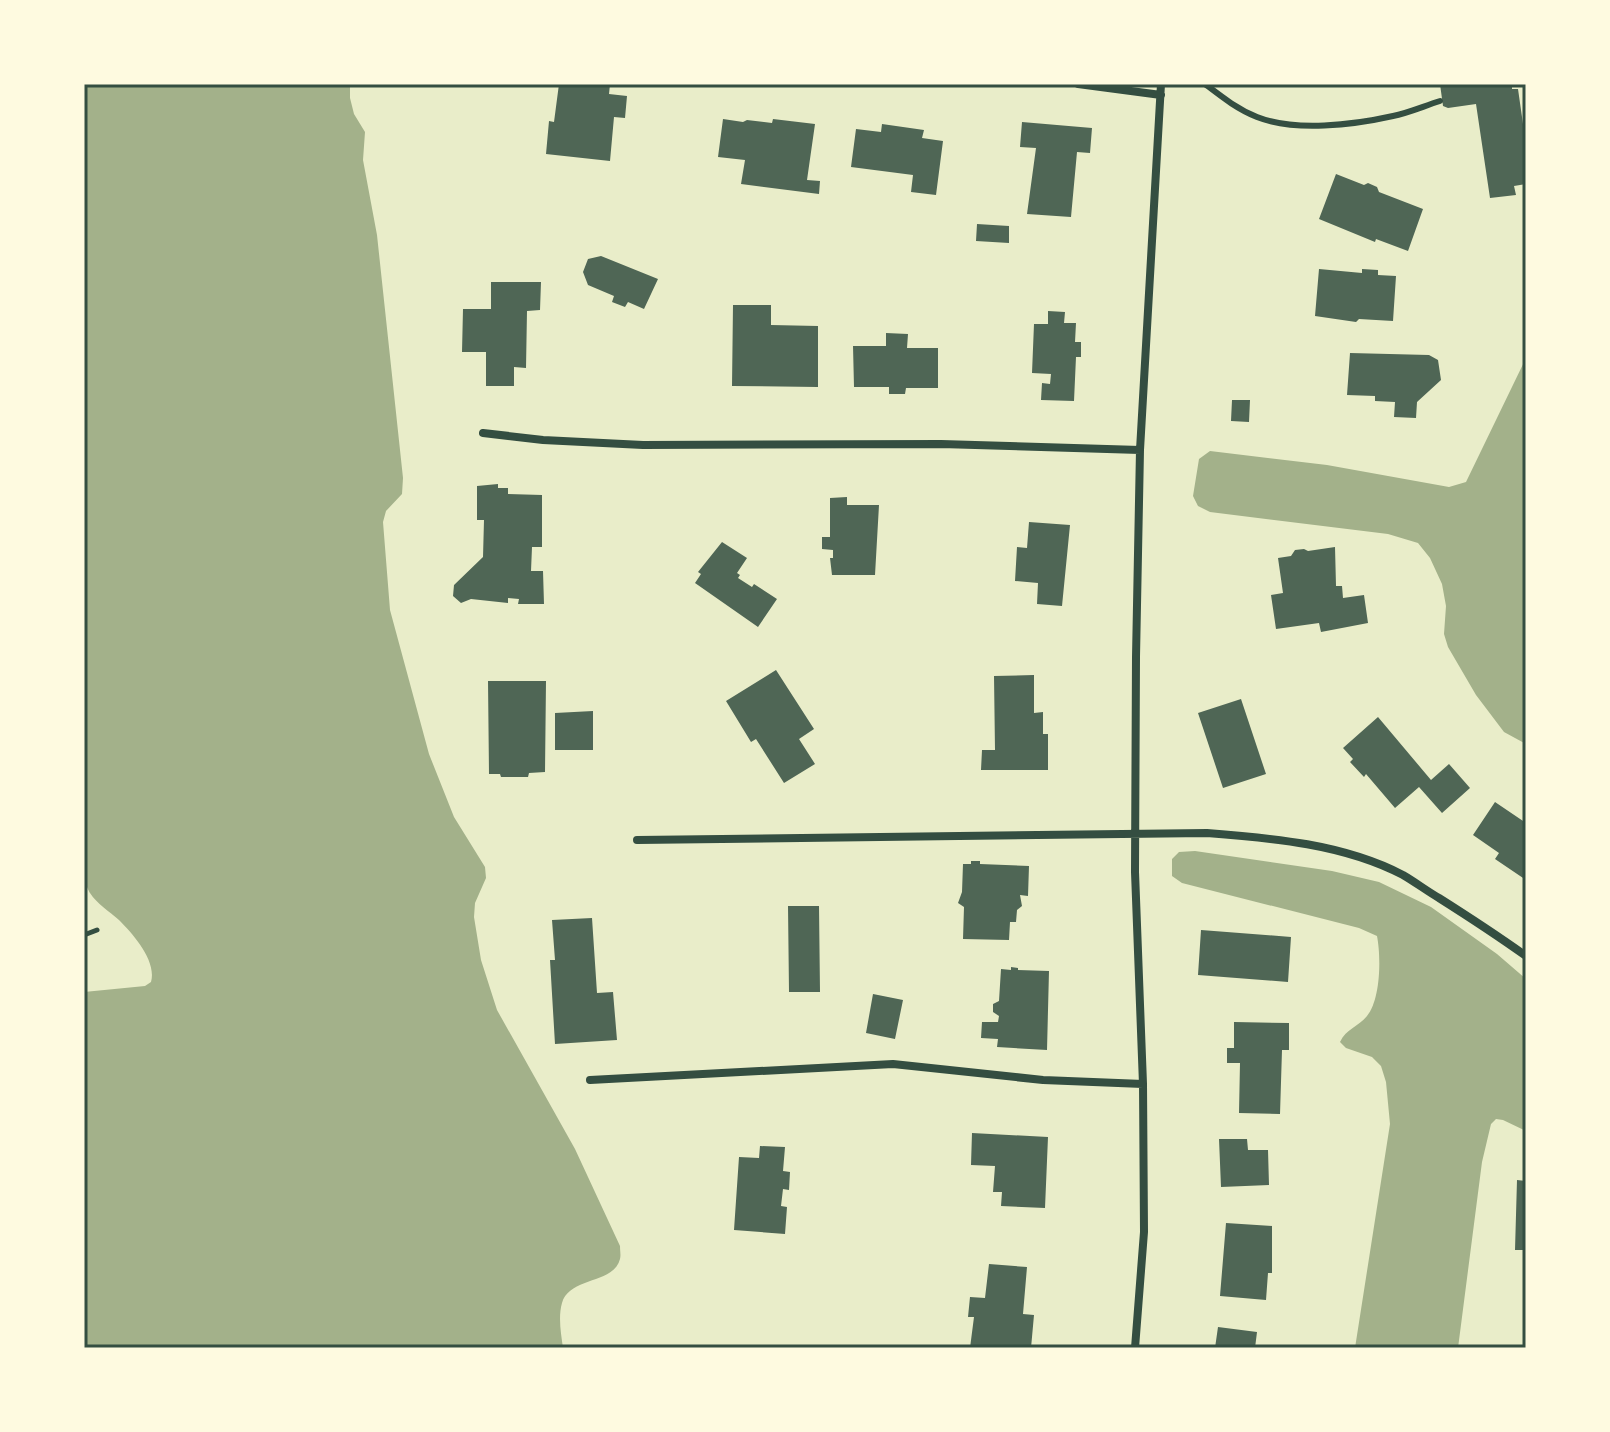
<svg xmlns="http://www.w3.org/2000/svg" width="1610" height="1432" viewBox="0 0 1610 1432" font-family="'Nunito Sans',sans-serif">
	<rect width="100%" height="100%" fill="#e9edc9"/>
	<path fill="#a3b18a" d="M84 84H350V98L354 114 365 132 363 160 377 235 403 478 402 494 386 511 383 522 390 610 429 754 454 817 485 867 486 878 475 903 474 917 481 960 497 1010 575 1149 620 1246C620 1251 621 1255 620 1259 614 1284 569 1277 562 1303 558 1317 561 1334 563 1348H84V992L145 986 151 982C157 961 133 934 119 920 109 911 97 904 90 893 89 892 85 882 84 881Z
		M1526 358V744L1504 732 1476 695 1448 647 1444 634 1446 606 1442 584 1430 558 1418 543 1388 534 1210 512 1198 506 1193 496 1199 459 1210 451 1327 465 1449 487 1466 482Z
		M1195 851 1332 871 1379 882 1431 907 1497 954 1526 979V1131L1503 1120 1496 1119 1491 1124 1482 1162 1458 1348H1355L1390 1124 1386 1082 1381 1066 1372 1057 1346 1048 1340 1042C1346 1029 1359 1026 1367 1016 1381 999 1381 956 1377 936L1359 928 1182 883 1172 876V859L1179 852Z"/>
	<path fill="#4f6655" d="M559 84H610L609 94 627 96 625 118 614 117 610 161 546 154 549 121 554 122Z
		M1440 84H1512V89H1518L1526 145V184L1514 186 1516 195 1490 198 1476 104 1448 108 1443 106Z
		M723 119 743 122 747 120 772 123 773 119 815 124 807 180 820 181 819 194 741 184 745 160 718 157Z
		M1022 122 1092 128 1090 153 1077 152 1071 217 1027 214 1036 148 1020 147Z
		M882 124 924 130 922 138 943 141 936 195 911 192 913 175 851 167 856 129 881 132Z
		M1336 174 1364 185 1368 183 1377 187 1379 192 1423 209 1408 251 1376 239 1375 242 1319 219Z
		M977 224 1009 226V243L976 241Z
		M601 256 658 279 644 309 628 302 625 307 612 302 614 296 588 285 583 272 588 259Z
		M1319 269 1362 273V269L1378 270V275L1396 276 1393 321 1359 319 1356 322 1315 316Z
		M491 282H541L540 310 527 311 526 368 514 367V386H486V352H462L463 309H491Z
		M733 305H771V325L818 326V387L732 386Z
		M1048 311 1065 312 1064 323H1076L1075 342H1081V357H1076L1074 401 1041 400 1042 383 1050 384 1051 374 1032 373 1034 324H1048Z
		M886 333 908 334 907 348H938V388H906L905 394H889V387H854L853 346H886Z
		M1350 353 1429 355 1438 360 1441 380 1417 402 1416 418 1394 417 1395 402 1375 401V396L1347 395Z
		M1232 400H1250L1249 422 1231 421Z
		M498 484V488H508V494L542 495V547H532L531 571H543L544 604H518L519 599 508 598V603L471 599 461 603 453 596 454 585 483 557 484 520H477V486Z
		M847 497V505H879L875 575H832L830 558H833V550L822 549V537H830V498Z
		M1029 522 1070 525 1062 606 1037 604 1038 583 1015 581 1017 547 1027 548Z
		M722 542 747 558 737 573 740 575 738 578 752 587 754 584 777 599 758 627 695 583 701 574 698 572Z
		M1335 547 1336 586H1342L1343 598 1364 595 1368 623 1321 632 1319 623 1276 629 1271 595 1283 593 1278 558 1291 556 1295 550 1304 549 1308 551Z
		M776 670 814 729 799 739 815 764 784 783 756 739 751 742 726 701Z
		M1034 675V713L1043 712V734H1048V770H981L982 750H995L994 676Z
		M488 681H546L545 772 529 773 528 777H501L500 774H489Z
		M1241 699 1266 774 1223 788 1198 713Z
		M593 711V750H555V713Z
		M1378 717 1431 780 1449 764 1470 788 1442 813 1419 787 1395 808 1366 774 1364 777 1350 762 1353 759 1343 748Z
		M1495 802 1526 823V880L1495 859 1499 853 1473 835Z
		M971 861H980V864L1029 866 1028 896 1020 895 1022 906 1017 910 1016 922H1010L1009 940 963 939 964 907 958 903 962 892 963 864H971Z
		M788 906H819L820 992H789Z
		M592 918 597 993 613 992 617 1040 555 1044 550 960H555L552 920Z
		M1201 930 1291 937 1288 982 1198 975Z
		M1011 967 1018 968V970L1049 971 1047 1050 997 1047 998 1039 981 1038 982 1022H998L999 1016 993 1012V1004L999 1001 1001 969 1011 970Z
		M873 994 903 1000 895 1039 866 1033Z
		M1234 1022 1289 1023V1050H1282L1280 1114 1239 1113 1240 1063H1227V1048H1234Z
		M972 1133 1048 1137 1045 1208 1001 1206 1002 1192H993L995 1166 971 1165Z
		M1219 1139H1247L1248 1150H1268L1269 1185 1221 1187Z
		M760 1146 785 1147 783 1171 790 1172 789 1190 783 1189 781 1206 787 1207 785 1234 734 1230 739 1157 759 1158Z
		M1517 1180 1526 1181V1250H1515Z
		M1226 1223 1272 1226V1273H1268L1266 1300 1220 1296Z
		M989 1264 1027 1267 1023 1314 1034 1315 1031 1348H970L974 1317H968L970 1297 985 1298Z
		M1218 1327 1257 1332 1255 1348H1215Z"/>
	<g fill="none" stroke-linecap="round" stroke-linejoin="round">
		<path stroke="#344e41" stroke-width="5" d="M84 935 97 930"/>
		<path stroke="#344e41" stroke-width="6" d="M1205 84C1222 97 1237 109 1257 117 1295 132 1353 125 1393 116 1408 113 1424 106 1440 101"/>
		<path stroke="#344e41" stroke-width="8" d="M1078 84 1161 95
			M483 433 543 440 643 445 941 444 1140 450
			M637 840 1207 833C1272 838 1344 844 1403 875 1415 882 1427 891 1439 898 1469 917 1498 936 1526 956
			M590 1080 893 1064 1043 1080 1143 1084
			M1135 1348 1144 1232 1143 1084 1135 872 1136 657 1140 450 1161 84"/>
	</g>
	<rect width="1610" height="1432" fill="none" stroke="#fefae0" stroke-width="172"/>
	<rect x="86" y="86" width="1438" height="1260" fill="none" stroke="#344e41" stroke-width="3"/>
</svg>
